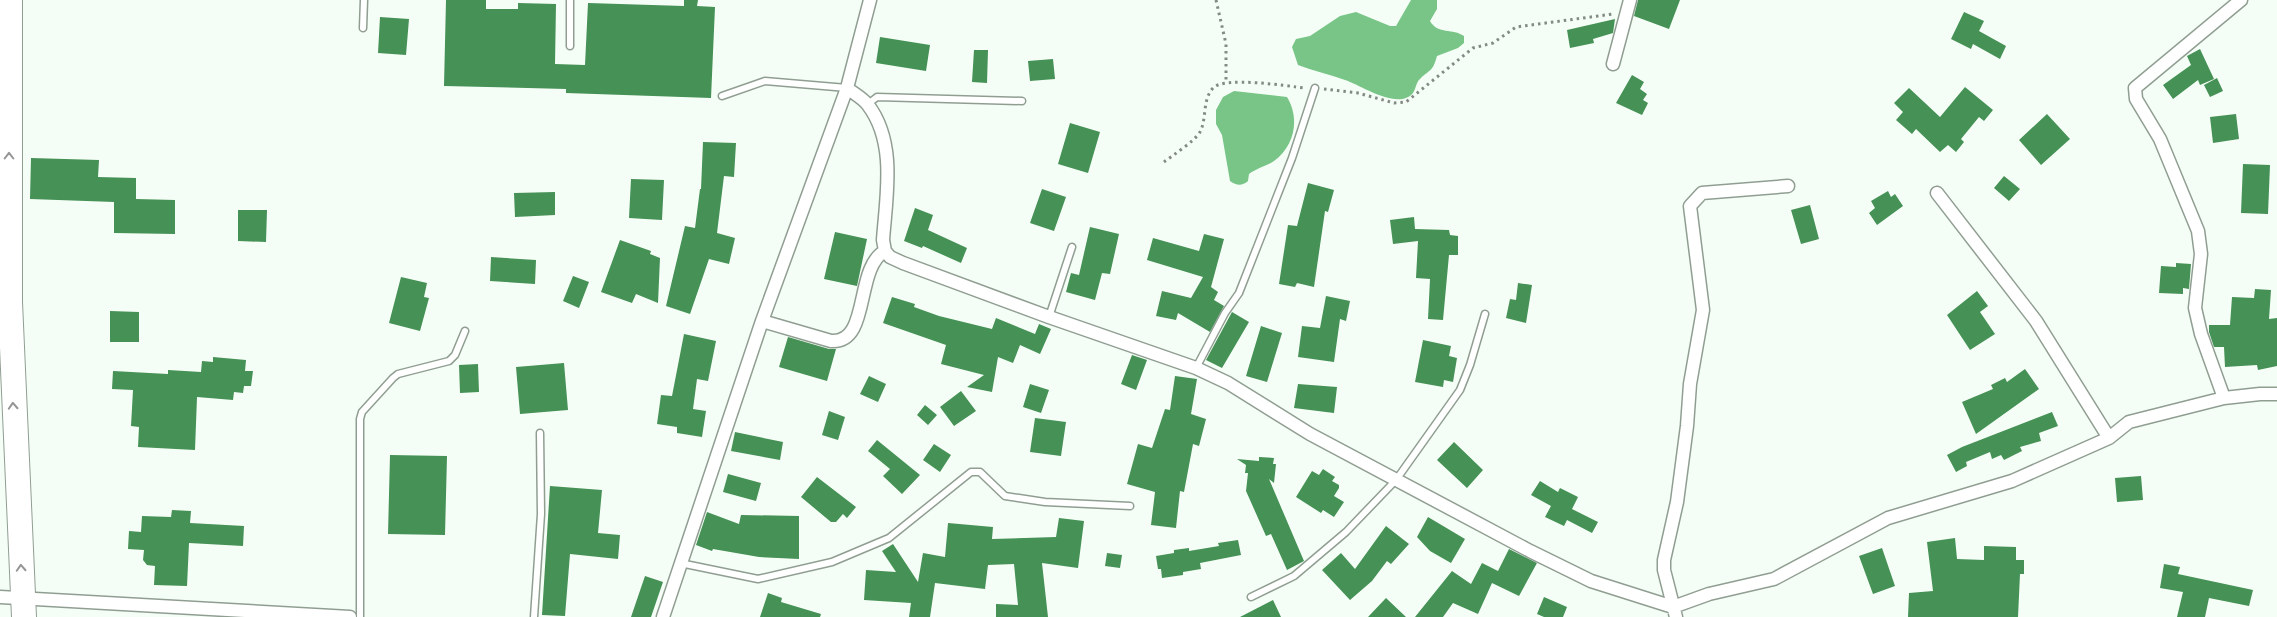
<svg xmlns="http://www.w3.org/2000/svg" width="2277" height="617" viewBox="0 0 2277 617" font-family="'Fira Sans',sans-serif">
	<rect width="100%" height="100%" fill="#f5fef6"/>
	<path fill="#78c587" d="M1411 0H1437V9L1430 21C1438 35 1453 28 1464 36V43L1458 48 1437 56C1432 73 1431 68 1420 79 1416 82 1416 89 1413 93 1398 111 1361 85 1345 80 1329 74 1313 71 1298 65L1292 47 1296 39 1310 36 1340 16 1356 12 1390 26H1396Z
		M1234 91 1287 97C1300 118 1295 146 1274 161 1267 166 1257 168 1249 174L1248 181C1242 186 1237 186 1230 181L1222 135 1216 124V110L1223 97Z"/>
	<path fill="#459156" d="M446 0H486V9H518V3L556 4 555 64 585 65 588 3 684 6V0H698L697 6 715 7 711 98 566 93V89L444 86Z
		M1638 0H1680L1669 29 1634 16Z
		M1964 12 1984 21 1979 31 2006 46 2000 59 1973 44 1971 49 1951 39Z
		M380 17 409 19 406 55 378 53Z
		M1615 19 1613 33 1593 39 1594 43 1570 48 1567 30Z
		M880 37 930 45 926 71 876 63Z
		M2200 49 2214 79 2200 85 2198 80 2173 99 2163 85 2191 65 2187 56Z
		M974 50H988L987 83 972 82Z
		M1053 59 1055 79 1030 81 1028 61Z
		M1632 75 1644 82 1640 89 1647 94 1643 100 1648 103 1642 115 1616 103Z
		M2217 78 2223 91 2210 97 2204 85Z
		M1965 87 1993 110 1984 121 1979 117 1961 139 1964 142 1956 152 1948 145 1940 152 1916 129 1912 134 1896 120 1903 112 1894 103 1909 88 1940 117Z
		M2047 114 2070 139 2041 165 2019 140Z
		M2236 114 2239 139 2213 143 2210 117Z
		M1070 123 1100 132 1088 173 1058 164Z
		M703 142 736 143 734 177 724 176 717 233 735 238 729 264 709 259 690 314 666 306 685 226 695 228 700 189H701Z
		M31 158 99 160 98 177 136 178V199L175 200V234L114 233V202L30 199Z
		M2243 164 2270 165 2268 214 2241 213Z
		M2004 176 2020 189 2009 201 1994 188Z
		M631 179 664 180 662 220 629 218Z
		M1308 183 1334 190 1328 212 1325 211 1314 287 1297 283 1295 287 1279 284 1288 225 1297 226Z
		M1042 189 1066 197 1054 231 1030 223Z
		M1888 191 1891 197 1895 194 1903 206 1877 225 1869 213 1875 208 1871 201Z
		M555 192V215L515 217 514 193Z
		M1810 205 1819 239 1801 244 1791 210Z
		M915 208 933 215 928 230 967 248 961 263 923 246 922 248 904 241Z
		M238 210H267L266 242 238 241Z
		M1414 217 1415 229 1449 230 1450 235 1458 236V255H1449L1443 320 1428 319 1430 279 1416 278 1418 241 1393 244 1390 220Z
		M1090 227 1119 234 1110 274 1102 273 1095 300 1066 292 1071 273 1079 275Z
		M835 232 867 239 857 286 824 279Z
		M1204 234 1224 239 1211 287 1218 292 1214 300 1224 306 1210 332 1178 313 1176 320 1156 316 1162 291 1191 298 1203 277 1147 260 1153 238 1199 251Z
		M620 240 651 251 650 254 660 258 658 303 636 294 632 303 601 292Z
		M491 257 536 260 535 284 490 281Z
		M2176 263 2191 264 2189 289 2183 288V294L2159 293 2161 266 2176 267Z
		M573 276 589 282 579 308 563 301Z
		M401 277 427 283 424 297 429 298 420 331 389 323Z
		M1518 283 1532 285 1526 323 1506 318 1510 299 1516 300Z
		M2255 289 2271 290 2269 319 2277 318V366L2258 370 2257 365 2225 367 2224 347H2214L2209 332V325H2230L2232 297 2254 298Z
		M1977 291 1988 306 1980 312 1995 334 1970 350 1947 315Z
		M1326 296 1350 301 1346 321 1340 319 1334 362 1298 357 1302 326 1320 328Z
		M892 297 915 304 914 307 939 316 992 329 996 318 1035 334 1039 324 1051 329 1040 354 1020 345 1013 363 998 357 992 392 967 387 984 375 941 364 946 345 883 323Z
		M110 311 139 312V342H110Z
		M1232 312 1249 322 1222 368 1206 360Z
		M1261 326 1282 333 1267 382 1246 376Z
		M684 334 716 341 708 381 697 379 693 409 706 411 702 437 677 433V427L657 424 661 395 672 396Z
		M788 337 829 349H836L827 381 779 367Z
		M1423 340 1451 346 1449 356 1457 358 1453 382 1444 380 1443 387 1415 382Z
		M1132 355 1147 360 1136 390 1121 384Z
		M213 357 246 360 245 371H253L251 386H244L243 393 234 392 233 400 197 397 195 450 138 447 139 427 131 426 133 390 112 389 113 371 168 374V370L201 372 202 361 213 362Z
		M564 363 568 410 520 414 516 367Z
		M478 364 479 392 460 393 459 365Z
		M2025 369 2039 389 1976 434 1962 402 1993 389 1991 385 2005 378 2007 382Z
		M869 376 886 384 878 402 860 394Z
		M1175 376 1197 379 1191 414 1206 419 1199 446 1193 444 1184 492 1180 491 1176 528 1151 525 1155 492 1127 484 1138 444 1152 448 1165 409 1170 410Z
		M1030 384 1049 390 1041 413 1023 407Z
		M1298 384 1337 387 1334 413 1294 408Z
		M961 391 976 411 954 426 940 407Z
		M925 405 937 415 928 425 917 415Z
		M829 411 845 417 838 440 822 435Z
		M2052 412 2058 426 2039 433 2041 441 2020 447 2022 451 2004 460 2001 455 1992 459 1990 452 1966 462 1967 466 1956 472 1947 455 1962 447Z
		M1035 418 1066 422 1061 456 1030 452Z
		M735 432 783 442 780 460 731 451Z
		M877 440 920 475 902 494 883 476 890 469 868 451Z
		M1454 442 1483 470 1467 488 1437 460Z
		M934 444 951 455 940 472 923 460Z
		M390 455 447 456 445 535 388 534Z
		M1259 457 1274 458 1273 464H1276L1274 483 1269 479 1304 561 1287 570 1271 534 1266 536 1246 491 1248 473H1245L1246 465 1237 459 1259 461Z
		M1323 469 1335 477 1332 481 1339 485V488L1334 496 1344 502 1334 517 1323 510 1321 513 1296 497 1312 471 1319 475Z
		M728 474 761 483 756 501 723 492Z
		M2141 476 2143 500 2117 502 2115 478Z
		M817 477 856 507 847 518 843 514 836 522H831L801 497Z
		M1540 481 1558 492 1560 488 1578 497 1572 509 1598 522 1592 533 1567 520 1564 526 1545 517 1551 506 1531 495Z
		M550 486 602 490 598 533 620 535 618 559 570 554 565 616 542 615Z
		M172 510 191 511 190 523 244 526 243 546 189 543 187 586 154 585 155 566 147 565 143 560 144 550 128 549 129 531 141 532 142 516 171 517Z
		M707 512 739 524 741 515 799 516V559L759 557 713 549 712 551 696 545Z
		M1428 517 1465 539 1451 563 1430 551 1417 537Z
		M1059 518 1084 521 1078 568 1042 563 1048 617H996V604L1018 605 1014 564 988 565 985 589 935 583 930 617H909L911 603 864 600 866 570 896 572 882 551 893 544 918 582 923 553 945 557 948 523 993 527 992 539 1056 537Z
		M1386 526 1409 544 1391 564 1387 561 1372 581 1350 600 1322 570 1341 553 1355 569Z
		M1955 538 1957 559 1984 560V546L2016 547V560H2024V574H2020L2018 617H1908L1909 593 1933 591 1927 542Z
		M1238 540 1241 555 1200 563 1201 569 1183 572V575L1162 578 1161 569H1158L1156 556 1174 553V550L1189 548V551L1219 546 1218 543Z
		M1882 548 1895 586 1873 594 1859 556Z
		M1509 549 1537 563 1519 596 1492 583 1478 614 1453 603 1443 617H1415L1452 571 1471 584 1482 563 1498 571Z
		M1107 553 1122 555 1120 568 1105 566Z
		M2164 564 2180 567 2178 574 2253 590 2249 606 2209 598 2205 617H2177L2183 592 2160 588Z
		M645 576 663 582 651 617H631Z
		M768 593 782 598 781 602 821 614 820 617H760Z
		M1544 597 1567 607 1563 617H1544L1537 614Z
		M1386 598 1406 617H1368Z
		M1273 600 1281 617H1240Z"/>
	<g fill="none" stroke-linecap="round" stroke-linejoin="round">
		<g stroke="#909e92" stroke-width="9">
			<path id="lane" d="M363 28 364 0
				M570 46V0
				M722 96 765 81 847 88
				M868 104 877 97 1022 101
				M1049 317 1072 247
				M1196 368 1225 313 1239 293 1292 158 1315 88
				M680 563 758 579 832 562 889 538 971 472H980L1005 496 1045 502 1130 506
				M1251 597 1294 576 1346 532 1396 480 1460 390 1470 365 1485 314
				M360 617V419L362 412 393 378 398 374 449 361 455 355 465 331
				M534 617 541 514 540 433"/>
		</g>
		<g stroke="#909e92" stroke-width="15">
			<path id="street" d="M1613 64 1630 0
				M847 88C853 93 863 98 868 105 897 143 886 197 883 240L885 251
				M1937 193 2036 321 2109 438
				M762 321 831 341C871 344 854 268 885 251L890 257 903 263 1049 317 1196 368 1228 383 1310 434 1530 551 1591 581 1673 607 1709 594 1774 579 1888 518 2012 481 2109 438 2129 422 2224 398 2260 394H2277
				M2224 398 2201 334 2195 308 2201 254 2198 231 2160 139 2136 99 2135 88 2241 0
				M0 597 350 617
				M663 617 762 321 847 88 870 0
				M1676 617 1664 570V560L1677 502 1687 426 1690 384 1703 310 1690 206 1702 193 1788 186"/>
		</g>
		<g stroke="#909e92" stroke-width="26">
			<path id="highway" d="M10 0V302L24 617"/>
		</g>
		<path stroke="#838a84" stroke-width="3" stroke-dasharray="2.5 4" stroke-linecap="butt" d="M1216 0 1226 44V82
			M1324 89 1358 93 1394 103 1406 102 1473 48 1493 43 1516 27 1613 14
			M1164 162C1173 155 1195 141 1200 132 1207 119 1202 100 1213 88 1224 76 1287 86 1305 88"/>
		<use href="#lane" stroke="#fff" stroke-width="6"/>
		<use href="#street" stroke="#fff" stroke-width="12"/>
		<use href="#highway" stroke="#fff" stroke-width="24"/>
	</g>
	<defs><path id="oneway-chevron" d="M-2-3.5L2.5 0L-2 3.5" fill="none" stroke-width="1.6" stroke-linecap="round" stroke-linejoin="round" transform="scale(1.25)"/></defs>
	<g stroke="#939694">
		<use href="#oneway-chevron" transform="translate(9 156) rotate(-90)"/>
		<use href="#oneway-chevron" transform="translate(13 406) rotate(-93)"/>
		<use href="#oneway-chevron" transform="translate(21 568) rotate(-93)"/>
	</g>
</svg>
